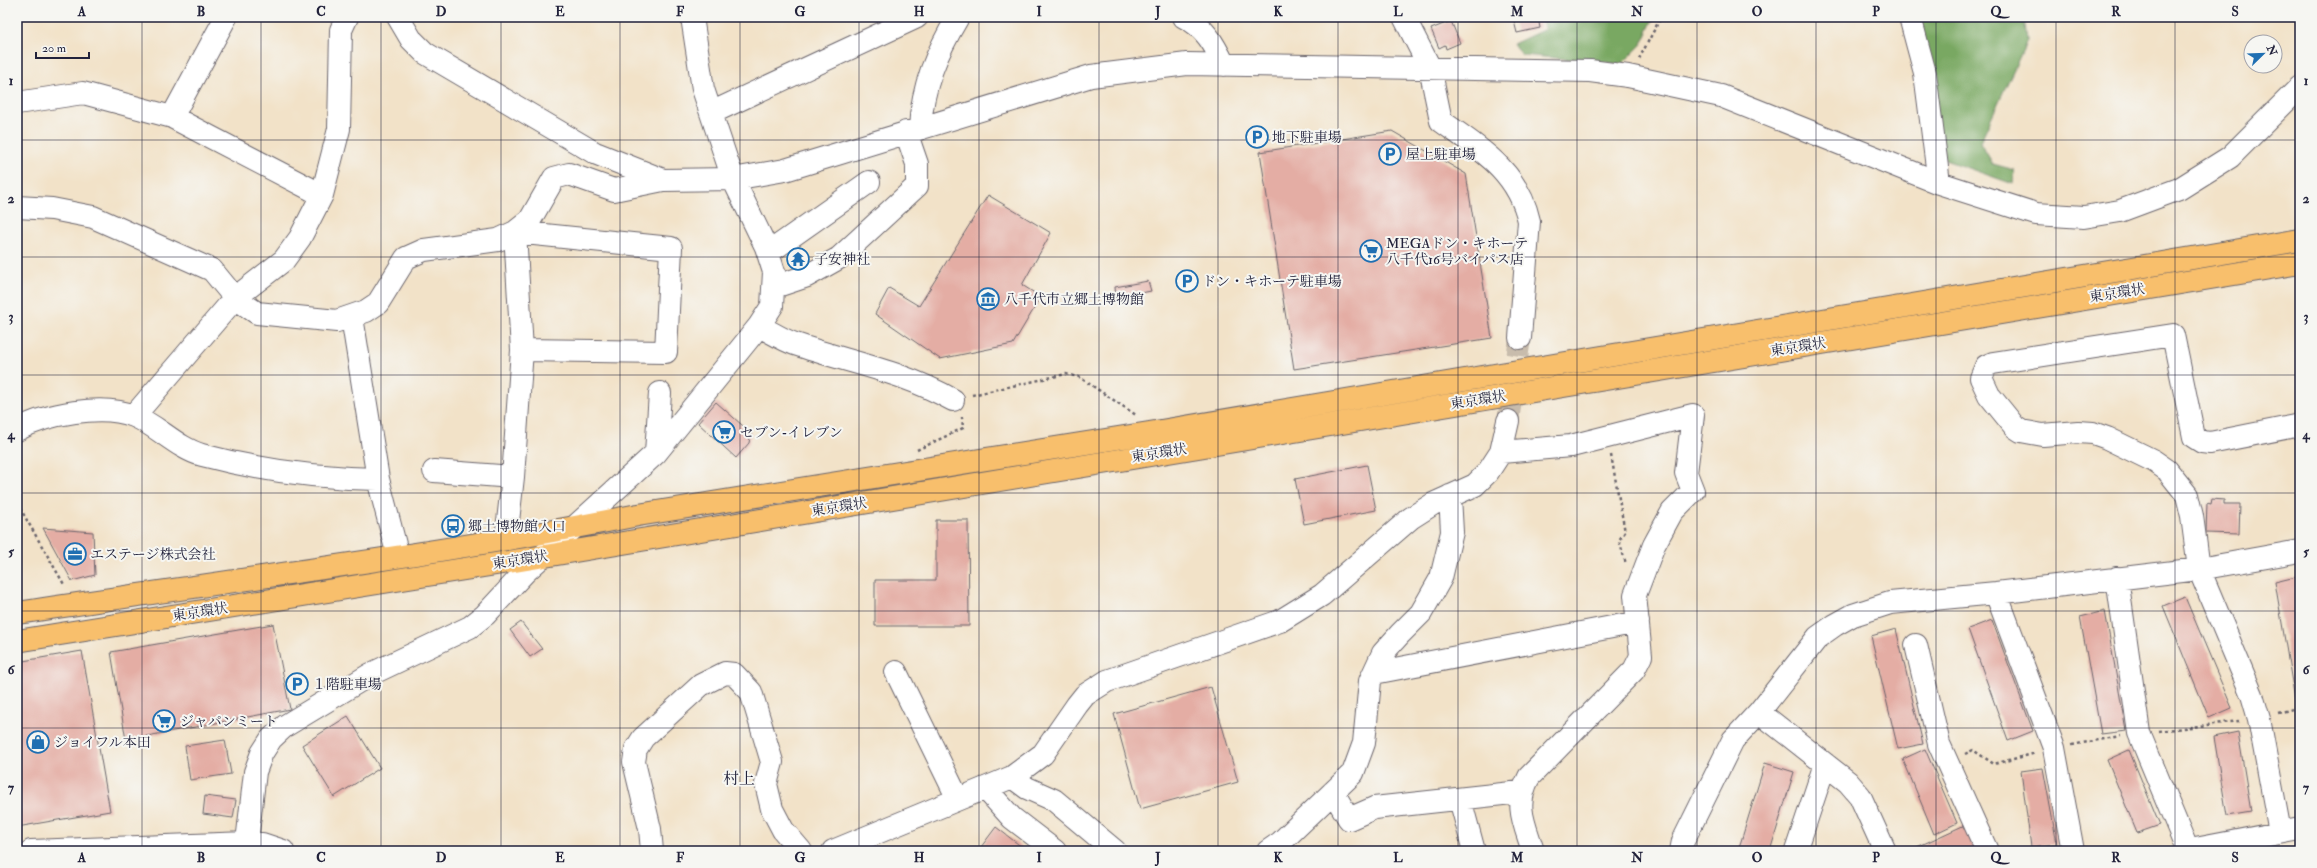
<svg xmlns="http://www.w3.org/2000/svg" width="2317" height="868" viewBox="0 0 2317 868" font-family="'IM FELL Double Pica','Noto Serif JP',serif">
	<rect width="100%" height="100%" fill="#f6f6f2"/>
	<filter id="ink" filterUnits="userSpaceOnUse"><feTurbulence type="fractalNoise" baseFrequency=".025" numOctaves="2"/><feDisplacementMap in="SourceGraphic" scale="8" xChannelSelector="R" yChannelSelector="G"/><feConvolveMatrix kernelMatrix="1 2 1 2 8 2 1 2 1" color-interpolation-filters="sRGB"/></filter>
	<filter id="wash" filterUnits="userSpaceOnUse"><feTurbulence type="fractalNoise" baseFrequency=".012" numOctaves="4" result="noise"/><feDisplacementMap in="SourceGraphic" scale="16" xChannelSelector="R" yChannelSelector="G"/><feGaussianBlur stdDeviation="0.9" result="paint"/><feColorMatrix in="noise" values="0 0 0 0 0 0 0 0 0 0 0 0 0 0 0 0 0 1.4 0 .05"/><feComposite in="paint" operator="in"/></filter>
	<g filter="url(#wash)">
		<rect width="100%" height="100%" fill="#f2e2c8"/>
		<path fill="#79a862" stroke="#4e654e" d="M1542 17H1654L1641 45 1622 64 1522 55 1513 44 1545 29Z
			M1915 17H2024L2027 41 1980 142 1993 164 2015 170 2013 184 1945 160Z"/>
		<g id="blocks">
			<path fill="#e4ada4" d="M1513 17H1538L1540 28 1517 33Z
				M1451 21 1460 43 1446 49 1445 45 1439 48 1431 29Z
				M1392 131 1466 174 1492 338 1294 369 1260 152Z
				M988 195 1051 233 1022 285 1041 297 1013 344 940 359 875 314 889 288 919 306Z
				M1148 281 1151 291 1116 298 1115 287Z
				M716 402 751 433 749 443 736 458 698 423Z
				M1367 465 1376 510 1304 524 1295 479Z
				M2212 499 2224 500V504H2240L2239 534 2206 533 2207 503 2211 504Z
				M936 520H968L969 626H875V580H936Z
				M43 528 93 532 95 575 72 581Z
				M2300 576V699L2295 700 2275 582Z
				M2185 597 2232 708 2209 718 2163 606Z
				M2105 611 2126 731 2101 734 2080 617Z
				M1992 620 2033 731 2008 741 1968 629Z
				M521 622 542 649 530 657 510 630Z
				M273 624 290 709 126 740 111 652Z
				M1896 629 1923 744 1898 749 1871 636Z
				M82 651 110 811 17 827V662Z
				M1211 687 1238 782 1140 809 1114 714Z
				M348 716 380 768 334 797 302 745Z
				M2238 732 2251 812 2227 816 2214 737Z
				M225 740 231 774 190 780 185 746Z
				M1925 749 1957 823 1934 834 1903 759Z
				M2129 750 2160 825 2137 833 2107 760Z
				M1765 763 1794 772 1770 851H1738Z
				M2043 768 2057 844 2031 847 2021 771Z
				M205 796 236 800 233 818 203 814Z
				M1967 824 1979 851H1919L1917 847Z
				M996 827 1027 851H978Z"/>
		</g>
	</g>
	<g filter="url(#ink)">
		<use href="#blocks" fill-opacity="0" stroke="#6b656c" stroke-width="1"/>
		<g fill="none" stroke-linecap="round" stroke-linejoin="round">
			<path stroke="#c8bcac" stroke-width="22" stroke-dasharray="22 11" stroke-linecap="butt" d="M1508 421 1520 338"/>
			<g stroke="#6b656c" stroke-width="24">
				<path id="minor" d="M398 17 411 39 425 53 595 153 663 180 733 179 785 170 1091 76 1187 64 1590 71 1628 76 1721 96 1939 183 2036 214 2084 217 2120 211 2179 189 2230 157 2300 87
					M1184 17C1204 26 1215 45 1224 65
					M1404 17 1430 68 1441 121C1480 149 1518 171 1529 221L1520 338
					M1910 17 1925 73 1939 183
					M17 103 83 93 172 117 322 195
					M711 113 917 17
					M172 117 226 17
					M920 128C922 86 937 52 958 17
					M17 207 52 209 93 217 212 270 235 298 257 313 337 321 366 311 378 303 406 258 424 250 498 240 515 232 530 220 554 178 569 174 614 190 663 180
					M515 232 671 248 666 352 522 350Z
					M768 253 869 182
					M774 287 807 276 839 258 917 186V164L906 132
					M352 317 378 479 398 556
					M759 326C771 332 783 340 795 344 850 363 900 370 953 400
					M134 416 235 298 284 260 300 238 322 195 339 129 341 30 347 17
					M17 430C45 414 103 403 134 416 158 426 177 448 202 455 262 471 316 478 378 479
					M1501 452 1571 446 1693 415 1686 473 1693 491 1672 512 1654 545 1635 595 1641 656 1634 670 1529 777C1514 806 1524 822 1533 851
					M656 453 660 393
					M434 471 513 477
					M506 539 513 477 522 350
					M2117 578 2139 733 2188 851
					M1996 593 2054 748 2073 851
					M1916 645 1939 744 1987 851
					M896 672 958 799
					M1374 673 1638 622
					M1759 712 1848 782 1860 796 1885 851
					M1012 777 1027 788 1054 800 1115 851
					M985 788 1012 818 1055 851
					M1333 792 1349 819 1374 808 1521 792
					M1460 799 1474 851
					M2280 832 2259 719 2252 695 2199 569 2192 516 2187 495 2167 470 2154 461 2107 438 2093 433 2078 432 2043 435 2021 431 2015 427 1989 395 1981 378 1986 366 1993 363 2173 335 2194 437 2202 442 2210 443 2300 425
					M31 851 247 843 262 844 283 851
					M246 851 255 772 262 753 271 739 285 726 371 674 470 627 485 615 525 572 656 453 759 326 772 306 774 272 766 247 733 179 703 89 692 17
					M652 851 650 829 634 762 636 749 643 738 701 685 725 673 734 674 751 692 772 762 766 784 772 809 783 830 801 851
					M833 851 1012 777 1043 754 1077 705 1085 695 1107 681 1280 621 1322 595 1411 518 1433 504 1475 485 1488 472 1501 452 1508 421
					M1268 851 1281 842 1353 773 1364 743 1370 681 1383 653 1400 634 1421 613 1441 578 1452 532 1450 496
					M1681 851 1683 841 1733 740 1759 712 1818 637 1835 625 1853 615 1890 603 1996 593 2199 569 2300 551
					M1796 851 1825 764
					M2185 851 2300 829"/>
			</g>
			<g stroke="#6b656c" stroke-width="24">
				<path id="highway" d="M17 613C224 581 432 556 638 515L1149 433 2300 240
					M17 641 545 556 2300 263"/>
			</g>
			<path stroke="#6b656c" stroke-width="2.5" stroke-dasharray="3 3" stroke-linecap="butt" d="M1639 59 1661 17
				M972 395 1066 374 1079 377 1136 415
				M917 450 963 428 962 417
				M1611 455 1625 532 1619 540 1626 564
				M17 503 65 586
				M2278 713 2300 707
				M2159 731 2239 721
				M2072 745 2120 736
				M1965 754 1973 750 1994 764 2036 753"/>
			<use href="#minor" stroke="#fff" stroke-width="22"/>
			<use href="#highway" stroke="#f8bf6c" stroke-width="22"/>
		</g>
	</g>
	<path fill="none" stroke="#22223b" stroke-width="1" stroke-opacity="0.55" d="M142 17V851M261 17V851M381 17V851M501 17V851M620 17V851M740 17V851M859 17V851M979 17V851M1099 17V851M1218 17V851M1338 17V851M1458 17V851M1577 17V851M1697 17V851M1816 17V851M1936 17V851M2056 17V851M2175 17V851M17 140H2300M17 257H2300M17 375H2300M17 493H2300M17 611H2300M17 728H2300"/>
	<defs>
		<g id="parking-ring" transform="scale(1.15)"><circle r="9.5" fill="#f6f6f2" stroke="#1f6fb2" stroke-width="1.5"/><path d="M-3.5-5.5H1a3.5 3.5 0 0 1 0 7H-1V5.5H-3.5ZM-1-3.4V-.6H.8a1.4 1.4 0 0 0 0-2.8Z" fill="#1f6fb2"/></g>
		<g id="supermarket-ring" transform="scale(1.15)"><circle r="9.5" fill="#f6f6f2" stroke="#1f6fb2" stroke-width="1.5"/><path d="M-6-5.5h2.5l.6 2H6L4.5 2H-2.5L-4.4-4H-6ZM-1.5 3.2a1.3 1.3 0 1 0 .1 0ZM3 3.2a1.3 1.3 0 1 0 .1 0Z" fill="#1f6fb2"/></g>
		<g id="temple-ring" transform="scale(1.15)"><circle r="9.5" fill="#f6f6f2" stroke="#1f6fb2" stroke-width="1.5"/><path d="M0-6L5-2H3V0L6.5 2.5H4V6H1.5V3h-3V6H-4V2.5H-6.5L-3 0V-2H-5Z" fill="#1f6fb2"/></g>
		<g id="museum-ring" transform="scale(1.15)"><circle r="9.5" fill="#f6f6f2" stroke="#1f6fb2" stroke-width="1.5"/><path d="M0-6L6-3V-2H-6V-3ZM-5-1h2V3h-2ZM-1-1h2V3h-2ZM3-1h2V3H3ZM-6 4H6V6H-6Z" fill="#1f6fb2"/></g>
		<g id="bus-ring" transform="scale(1.15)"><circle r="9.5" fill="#f6f6f2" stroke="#1f6fb2" stroke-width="1.5"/><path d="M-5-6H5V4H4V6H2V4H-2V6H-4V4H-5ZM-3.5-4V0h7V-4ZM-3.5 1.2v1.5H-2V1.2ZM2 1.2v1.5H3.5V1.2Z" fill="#1f6fb2"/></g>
		<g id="office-ring" transform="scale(1.15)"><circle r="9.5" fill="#f6f6f2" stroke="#1f6fb2" stroke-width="1.5"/><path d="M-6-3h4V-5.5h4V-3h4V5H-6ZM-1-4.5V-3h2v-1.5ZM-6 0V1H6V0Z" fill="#1f6fb2"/></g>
		<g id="shop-ring" transform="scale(1.15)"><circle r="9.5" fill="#f6f6f2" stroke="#1f6fb2" stroke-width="1.5"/><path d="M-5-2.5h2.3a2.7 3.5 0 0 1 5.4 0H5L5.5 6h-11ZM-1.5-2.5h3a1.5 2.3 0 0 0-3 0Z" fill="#1f6fb2"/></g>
	</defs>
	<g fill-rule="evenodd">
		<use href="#parking-ring" x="1257" y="137"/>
		<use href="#parking-ring" x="1390" y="154"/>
		<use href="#supermarket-ring" x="1371" y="251"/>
		<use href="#temple-ring" x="798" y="259"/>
		<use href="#parking-ring" x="1187" y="281"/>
		<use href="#museum-ring" x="988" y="299"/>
		<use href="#supermarket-ring" x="724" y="432"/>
		<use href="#bus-ring" x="453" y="526"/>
		<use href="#office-ring" x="75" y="554"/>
		<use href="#parking-ring" x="297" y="684"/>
		<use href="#supermarket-ring" x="164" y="721"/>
		<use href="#shop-ring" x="38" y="742"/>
	</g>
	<g text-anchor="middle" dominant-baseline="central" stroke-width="4" stroke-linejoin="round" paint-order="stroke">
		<g font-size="14" fill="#22223b" stroke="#f6f6f2" text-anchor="start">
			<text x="1272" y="137">地下駐車場</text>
			<text x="1406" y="154">屋上駐車場</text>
			<text x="1386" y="243">MEGAドン・キホーテ<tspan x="1386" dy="16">八千代16号バイパス店</tspan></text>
			<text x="814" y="259">子安神社</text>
			<text x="1202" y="281">ドン・キホーテ駐車場</text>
			<text x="1004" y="299">八千代市立郷土博物館</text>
			<text x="740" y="432">セブン-イレブン</text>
			<text x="468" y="526">郷土博物館入口</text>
			<text x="90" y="554">エステージ株式会社</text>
			<text x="312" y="684">１階駐車場</text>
			<text x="180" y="721">ジャパンミート</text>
			<text x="54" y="742">ジョイフル本田</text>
		</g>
		<g font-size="14" fill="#22223b" stroke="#f6f6f2">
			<text transform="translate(2117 293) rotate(-9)">東京環状</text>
			<text transform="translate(1798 347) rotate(-9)">東京環状</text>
			<text transform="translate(1478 400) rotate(-9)">東京環状</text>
			<text transform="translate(1159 453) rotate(-9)">東京環状</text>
			<text transform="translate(839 507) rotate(-9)">東京環状</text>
			<text transform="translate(520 560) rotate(-9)">東京環状</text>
			<text transform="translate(200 612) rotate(-9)">東京環状</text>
		</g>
		<g font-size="16" fill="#22223b" stroke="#f6f6f2">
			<text x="739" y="779">村上</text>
		</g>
	</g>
	<rect width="2317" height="868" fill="none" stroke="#f6f6f2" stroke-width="44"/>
	<g transform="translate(2263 54) rotate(67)"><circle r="19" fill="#f6f6f2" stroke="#a1a1a9"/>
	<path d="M0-3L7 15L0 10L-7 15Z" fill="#1f6fb2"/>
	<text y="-6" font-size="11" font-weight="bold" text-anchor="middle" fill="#22223b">N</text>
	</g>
	<path d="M36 52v6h53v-6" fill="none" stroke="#22223b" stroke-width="2"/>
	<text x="42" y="52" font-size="12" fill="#22223b" stroke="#f6f6f2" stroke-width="3" paint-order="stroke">20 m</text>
	<rect x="22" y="22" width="2273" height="824" fill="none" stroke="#22223b" stroke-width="1.5"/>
	<g font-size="13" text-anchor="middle" font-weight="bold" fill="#22223b">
		<text x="82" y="16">A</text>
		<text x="201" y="16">B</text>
		<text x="321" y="16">C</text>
		<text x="441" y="16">D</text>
		<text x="560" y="16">E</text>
		<text x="680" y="16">F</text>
		<text x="800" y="16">G</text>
		<text x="919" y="16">H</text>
		<text x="1039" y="16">I</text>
		<text x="1158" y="16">J</text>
		<text x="1278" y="16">K</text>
		<text x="1398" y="16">L</text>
		<text x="1517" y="16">M</text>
		<text x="1637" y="16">N</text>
		<text x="1757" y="16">O</text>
		<text x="1876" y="16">P</text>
		<text x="1996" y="16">Q</text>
		<text x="2116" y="16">R</text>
		<text x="2235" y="16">S</text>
		<text x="11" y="85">1</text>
		<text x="2306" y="85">1</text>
		<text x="11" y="203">2</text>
		<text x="2306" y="203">2</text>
		<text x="11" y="321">3</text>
		<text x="2306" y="321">3</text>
		<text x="11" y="439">4</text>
		<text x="2306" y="439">4</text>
		<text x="11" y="556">5</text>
		<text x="2306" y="556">5</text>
		<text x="11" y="674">6</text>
		<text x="2306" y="674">6</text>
		<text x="11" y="792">7</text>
		<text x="2306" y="792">7</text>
		<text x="82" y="862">A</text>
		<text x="201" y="862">B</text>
		<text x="321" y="862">C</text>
		<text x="441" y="862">D</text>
		<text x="560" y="862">E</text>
		<text x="680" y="862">F</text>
		<text x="800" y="862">G</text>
		<text x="919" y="862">H</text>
		<text x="1039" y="862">I</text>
		<text x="1158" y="862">J</text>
		<text x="1278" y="862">K</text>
		<text x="1398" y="862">L</text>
		<text x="1517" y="862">M</text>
		<text x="1637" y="862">N</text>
		<text x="1757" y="862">O</text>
		<text x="1876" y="862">P</text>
		<text x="1996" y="862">Q</text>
		<text x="2116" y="862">R</text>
		<text x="2235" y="862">S</text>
	</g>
</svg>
